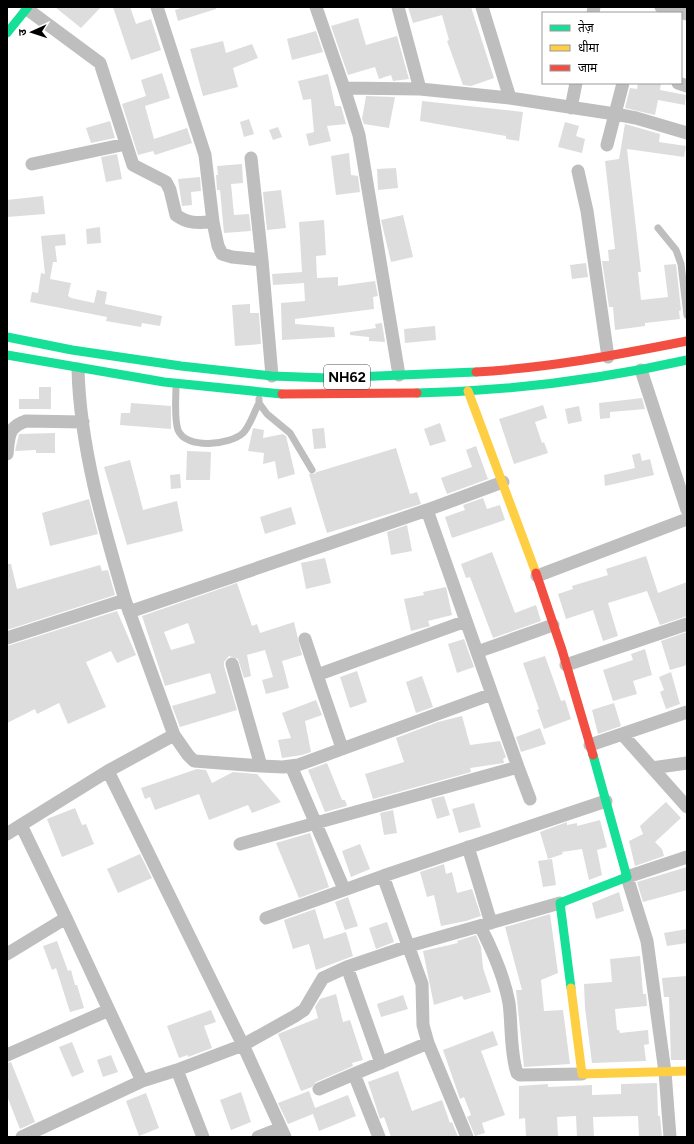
<svg xmlns="http://www.w3.org/2000/svg" width="694" height="1144" viewBox="0 0 694 1144" font-family="Figtree,'Noto Sans Devanagari',sans-serif">
	<rect width="100%" height="100%" fill="#fff"/>
	<path fill="#ddd" fill-rule="evenodd" d="M55 7H101L81 28Z
		M113 7H130L136 24 151 19 161 50 131 60Z
		M184 7H216V9L178 21 175 10Z
		M408 7H471L494 78 471 86 463 85 447 41 449 40 442 15 413 23Z
		M358 18 366 45 397 36 409 79 393 81 391 75 379 79 375 67 348 75 331 26Z
		M316 31 323 52 292 60 287 39Z
		M223 41 226 53 252 44 258 58 233 68 238 87 203 96 190 49Z
		M162 73 170 98 145 106 154 139 187 128 192 143 155 155 153 151 138 155 122 104 146 96 141 80Z
		M328 74 335 106H341L346 124 327 126 331 141 309 146 306 134 314 132 311 99 303 100 298 81Z
		M638 83H661L660 90 686 95 685 105 658 100 655 115 625 108 630 88 637 89Z
		M366 96 395 97 389 128 364 124 362 119Z
		M422 101 523 112 519 141 506 139V136L420 121Z
		M249 119 254 134 244 137 240 122Z
		M110 121 115 138 91 143 86 128Z
		M565 122 579 126 576 136 585 139 582 153 558 147Z
		M625 124 660 134 659 142 686 146 684 157 627 149 641 272H638L641 300 668 297 664 265 676 264 681 310 679 311 680 319 645 323V326L615 330 613 307H609L602 261H609L608 250 615 249 605 161 619 159Z
		M278 127 282 137 273 140 269 130Z
		M349 153 351 175 358 176 360 192 336 195 331 156Z
		M117 154 122 179 106 182 101 157Z
		M242 164 243 183 231 184 234 215 249 214 251 231 224 233 220 190H217L216 175H218L217 166Z
		M396 168 398 188 378 190 377 169Z
		M200 177 201 191 191 192 192 205 182 206 178 179Z
		M281 190 286 228 267 230 263 192Z
		M43 196 45 214 7 217V200Z
		M403 215 413 257 391 262 381 220Z
		M324 220 326 255 316 256 317 278 338 277V286L375 281 378 296 373 297 374 309 295 319V324L334 327 335 337 282 340 281 303 305 301 304 283 273 285 272 274 302 272 299 222Z
		M100 227 101 243 87 244 86 229Z
		M65 234 66 245 55 246 57 262H53L50 279 71 283 68 296 71 298 94 303 97 290 107 292 105 304 162 316 160 326 142 323 141 327 106 321 107 317 30 302 32 292 38 293 41 273 45 274 41 236Z
		M586 263 588 277 572 279 570 265Z
		M250 304V313H259L261 344 235 346 232 305Z
		M382 323 385 342 369 341V337L350 335V332L376 328 375 324Z
		M435 326 436 340 405 343 404 329Z
		M39 387H51V409H19V399H39Z
		M642 398 645 409 610 412V418L600 419 599 403Z
		M131 403 171 406V429L120 425 121 413H130Z
		M543 405 547 418 535 422 542 443 544 442 548 453 514 464 499 419Z
		M579 406 582 421 568 424 565 409Z
		M440 423 446 441 430 446 424 429Z
		M253 428 264 430 263 438 283 434 286 436 295 474 278 479 275 461 263 464 264 453 248 451Z
		M324 428 326 448 314 449 312 429Z
		M55 433V453H36V450L15 451 19 434Z
		M476 446 488 479 447 494 441 478 472 467 466 450Z
		M396 448 410 494 417 492 421 504 327 533 309 474H314L317 472Z
		M187 451 211 452 210 480H186Z
		M640 453 642 461 650 459 654 475 605 486 604 475 635 468 632 455Z
		M130 460 143 510 177 501 183 531 127 545 104 467Z
		M180 474 181 488 171 489 170 475Z
		M483 498 487 509 500 505 505 520 452 538 445 517 465 510 463 505Z
		M89 499 98 534 50 546 42 513Z
		M291 507 296 524 265 534 260 517Z
		M407 525 412 551 391 555 387 532Z
		M492 552 515 613 536 605 541 621 493 638 470 577 466 578 461 564Z
		M646 556 658 593 687 582V616L660 625 647 591 608 603 618 636 603 641 593 610 566 619 558 594 573 589 572 586 608 575 606 569Z
		M325 558 331 583 306 589 301 563Z
		M7 564H11L17 589 100 565 102 571 108 570 115 595 7 630Z
		M237 583 252 626 257 624 260 633 294 622 302 655 282 661 289 688 266 694 262 680 273 677 265 650 247 655 251 676 244 678 238 659 229 656 224 662V666L237 710 180 727 172 706 216 693 210 673 165 686 142 616ZM188 623 195 643 171 650 164 632Z
		M446 587 452 615 428 621 430 626 411 631 404 599 424 595 423 592Z
		M117 611 136 655 117 663 111 651 86 662 106 707 68 724 59 703 37 714 35 709 7 723V646Z
		M687 632V665L670 670 661 641Z
		M464 639 474 667 457 673 448 644Z
		M645 649 652 675 633 681 637 694 613 701 603 670 633 660 631 654Z
		M545 656 561 701 565 700 571 719 544 729 537 710 539 709 523 663Z
		M357 671 367 702 350 708 340 677Z
		M671 672 680 704 666 709 660 692 664 690 659 677Z
		M422 676 433 707 416 713 406 682Z
		M316 700 322 715 305 721 311 752 302 755 282 758 278 740 291 738 282 713Z
		M614 703 621 726 598 734 592 710Z
		M462 716 470 745 500 741 506 757 503 759 504 763 470 768 471 772 373 799 365 774 404 762 396 738 438 722Z
		M540 728 546 744 521 752 516 737Z
		M327 763 342 800H345L347 806 325 812 308 770Z
		M197 769 206 770 212 783 233 772 257 774 281 802 252 813 248 805 209 820 199 794 155 810 150 797 145 799 141 788Z
		M444 796 450 815 437 819 431 799Z
		M666 802 681 818 655 842 662 849 664 856 635 866 629 841 643 834 640 826Z
		M474 803 481 827 459 833 452 809Z
		M75 808 82 825 86 824 94 844 62 857 47 819Z
		M393 810 397 833 384 835 380 813Z
		M600 820 607 847 597 850 602 875 589 880 582 849 562 852 563 854 548 859 540 832 567 822V825L577 823V826Z
		M310 833 329 887 299 898 276 843Z
		M360 844 370 869 351 877 342 851Z
		M140 854 152 878 118 893 107 869Z
		M552 859 556 885 543 887 538 861Z
		M444 864 446 874 452 872 457 893 472 889 481 916 466 921 441 926 434 895 427 897 420 872Z
		M687 867V890L643 902 637 882Z
		M619 892 624 911 596 919 592 903Z
		M348 897 358 926 345 930 335 902Z
		M315 909 324 939 346 932 353 956 316 970 309 944 293 949 284 920Z
		M550 914 558 973 541 980 544 1011 563 1010 570 1064 524 1067 516 990H522L505 927Z
		M387 922 394 942 376 949 369 928Z
		M687 929V943L667 946 664 933Z
		M476 935 481 947 483 968 491 992 464 1000 462 996 434 1005 423 951 458 943 457 941Z
		M57 941 68 971 71 970 75 985H77L84 1008 70 1012 56 968 52 970 43 946Z
		M640 956 643 994H646L647 1006 615 1009 617 1030H619L620 1033 648 1030 649 1044 644 1045 646 1061 592 1063 585 1008 584 984 612 982 610 959Z
		M687 976V1060H671L669 997H664L662 978Z
		M336 994 343 1022 350 1020 363 1060 352 1063 353 1066 316 1082 312 1087 301 1091 278 1034 318 1018 315 1007 320 999Z
		M403 995 408 1009 381 1017 377 1004Z
		M211 1010 216 1022 204 1026 212 1048 188 1057V1055L179 1058 167 1026Z
		M493 1031 498 1045 481 1051 505 1115 482 1123 485 1133 475 1136 467 1117 471 1115 464 1097 460 1099 443 1050Z
		M72 1042 84 1072 72 1077 59 1047Z
		M111 1055 118 1072 103 1077 97 1060Z
		M11 1062 35 1122 20 1129 7 1096V1063Z
		M398 1071 412 1111 442 1100 450 1123 452 1122 458 1137H391L384 1117 380 1119 368 1082Z
		M657 1083 658 1116H660L662 1137H639L638 1116 593 1117 594 1137H577L576 1116 557 1117 558 1137H526L525 1118 519 1119V1086L548 1084V1087L592 1085V1095L621 1094V1084Z
		M309 1091 315 1108 348 1095 356 1116 319 1131 313 1114 288 1124 278 1103Z
		M241 1092 251 1122 231 1130 220 1100Z
		M146 1093 159 1128 139 1136 126 1101Z"/>
	<g fill="none" stroke-linecap="round" stroke-linejoin="round">
		<path stroke="#bebebe" stroke-width="7" d="M658 228 676 250 681 264 687 315
			M176 386C176 400 174 418 178 430 186 450 230 445 243 433 250 426 254 412 259 403
			M259 399V403L267 414 290 433 312 470"/>
		<path stroke="#bebebe" stroke-width="13" d="M157 7 205 155 213 222 218 246 222 254 232 257 262 260 272 376
			M316 7 344 88 420 89 510 98 615 114 623 83
			M398 7 420 89
			M482 7 510 98
			M661 7 687 14
			M27 9 100 63 133 165 166 182 170 190 176 215C188 224 198 223 213 222
			M593 13 594 7
			M678 83 687 86
			M344 88 359 135 399 375
			M571 108 576 83
			M607 145 615 114 636 118 687 133
			M251 158 262 260
			M32 164 126 144
			M578 171 587 211 608 357
			M78 369C80 447 103 525 125 600
			M641 370 687 510
			M7 454C9 436 8 427 26 421L83 422
			M427 510 477 652
			M537 576 687 519
			M129 612 427 510 503 482
			M7 638 125 600 174 735
			M305 639 317 675
			M232 664 261 766 194 761 188 755 174 735 108 771 243 1045 285 1137
			M566 665 687 624
			M622 734 687 807
			M590 745 687 712
			M342 748 317 675 466 621
			M261 766 283 767 298 765 492 694
			M291 766 344 889
			M518 767 530 799
			M652 768 687 763
			M7 834 21 825
			M240 844 518 767 477 652 553 625
			M468 847 491 923
			M266 918 383 876
			M480 926C493 951 504 976 509 1003 512 1026 510 1052 517 1073L520 1075 582 1074
			M7 954 66 918 21 825 108 771
			M7 1055 109 1010
			M381 1063 347 967 409 946 560 903
			M177 1070 243 1045 295 1016 304 1010 323 978 347 967
			M142 1081 177 1070 203 1137
			M319 1089 354 1074
			M22 1137 142 1081 66 918
			M258 1137 281 1128
			M379 1137 354 1074 428 1043
			M467 1137 428 1043 423 1025 422 984 383 876 606 801
			M670 1137 665 1072 647 941 627 877 687 857"/>
		<path stroke="#16e098" stroke-width="9" d="M7 33 28 7
			M7 337 72 350 181 366 272 376 328 378 476 372
			M7 355 164 382 282 394
			M417 393C508 391 598 380 687 360
			M571 988 560 903 627 877 593 755"/>
		<path stroke="#ffcf43" stroke-width="9" d="M468 391 536 573
			M571 988 582 1074 687 1071"/>
		<path stroke="#f24e42" stroke-width="9" d="M476 372C547 368 617 355 687 341
			M282 394 417 393
			M536 573 562 650 593 755"/>
	</g>
	<g text-anchor="middle" dominant-baseline="central" stroke-width="4" stroke-linejoin="round" paint-order="stroke">
		<rect fill="#fff" stroke="#4c4c4c" stroke-width="1" x="324" y="365" width="46" height="24" rx="3"/>
		<g font-size="14" font-weight="bold" fill="#000">
			<text x="347" y="377">NH62</text>
		</g>
	</g>
	<rect width="694" height="1144" fill="none" stroke="#000000" stroke-width="16"/>
	<rect x="542" y="12" width="140" height="72" fill="#ffffff" stroke="#999999"/>
	<rect x="550" y="25" width="20" height="6" fill="#16e098" stroke="#999999"/>
	<text x="578" y="32" font-size="12" fill="#000000">तेज़</text>
	<rect x="550" y="45" width="20" height="6" fill="#ffcf43" stroke="#999999"/>
	<text x="578" y="52" font-size="12" fill="#000000">धीमा</text>
	<rect x="550" y="65" width="20" height="6" fill="#f24e42" stroke="#999999"/>
	<text x="578" y="72" font-size="12" fill="#000000">जाम</text>
	<g transform="translate(32 32) rotate(267)" stroke="#ffffff" stroke-width="3" paint-order="stroke">
	<path d="M0-3L7 15L0 10L-7 15Z" fill="#000000"/>
	<text y="-6" font-size="11" font-weight="bold" text-anchor="middle" fill="#000000">उ</text>
	</g>
</svg>
